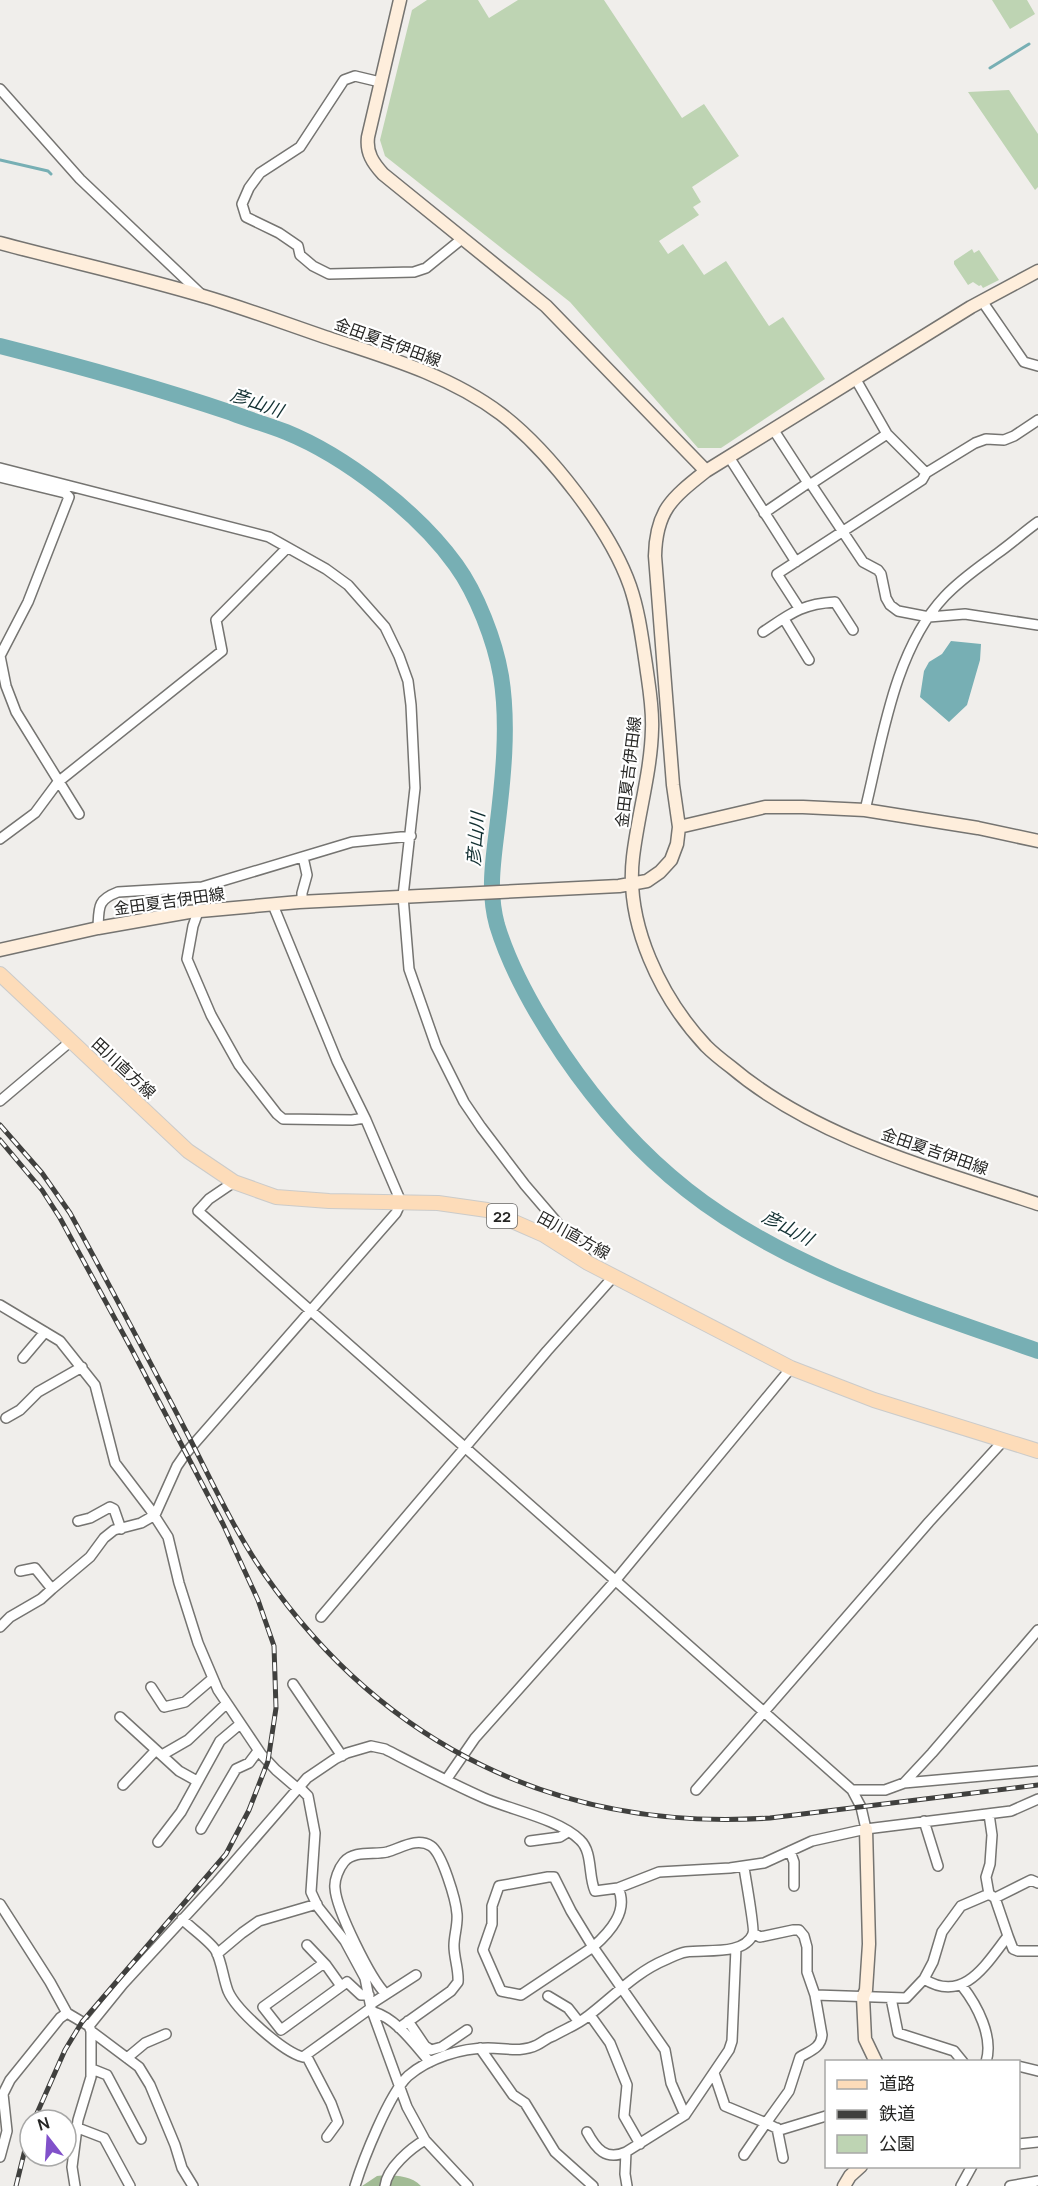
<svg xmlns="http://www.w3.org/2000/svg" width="1038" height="2186" viewBox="0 0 1038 2186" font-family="Manrope,'Noto Sans JP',sans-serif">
	<rect width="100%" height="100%" fill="#f0eeeb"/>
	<path fill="#bed4b3" d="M427 0H478L489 18 518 0H604L682 118 704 104 739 156 692 187 701 202 693 207 699 215 659 241 668 254 683 244 704 275 726 261 769 326 783 317 825 379 721 448H698L570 302 385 156 380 140 412 10Z
		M992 0H1027L1035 14 1010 29Z
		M1009 90 1038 134V187L1035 190 968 92Z
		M972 249 974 253 979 250 999 280 983 288 981 285 979 286 973 282 968 285 954 264V261Z"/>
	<path fill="#a2bb95" d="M386 2175C399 2176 412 2176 421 2186H362L377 2176Z"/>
	<path fill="#77afb4" d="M951 641 981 644 980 660 967 705 949 722 920 697 924 671 929 662 942 654Z"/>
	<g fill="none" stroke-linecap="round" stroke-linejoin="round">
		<path stroke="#77afb4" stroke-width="3" d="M990 68 1029 44
			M0 160 48 171 51 174"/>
		<path stroke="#77afb4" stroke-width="16" d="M0 346C79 366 155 387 232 413 250 420 268 425 286 432 345 456 418 512 456 565 477 594 495 641 501 676 509 725 503 780 497 829 493 862 488 892 497 925 511 971 536 1014 563 1054 597 1104 640 1153 687 1190 787 1269 920 1309 1038 1351"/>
		<g stroke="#757471" stroke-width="12">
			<path id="street" d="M380 82 355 76 344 80 300 147 260 173 249 188 242 204 246 217 279 233 298 246 300 255 313 266 329 274 414 272 426 268 463 238
				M0 89 80 179 202 295
				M982 301 1024 362 1038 366
				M855 378 887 434 926 473
				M773 429 808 483
				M887 434 811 484 863 562 878 570 881 574 886 598 890 605 898 611 929 617 965 614 1038 625
				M729 457 796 562
				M0 468 269 537 326 569 348 585 385 627 399 656 408 681 411 705 415 788 403 896 409 969 436 1046 464 1102 481 1127 525 1185 573 1241 586 1258
				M0 477 65 493 69 497 28 602 0 656 6 686 16 712 79 814
				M764 513 808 483 811 484
				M799 608 777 574 922 480 926 473 975 443 986 439 1004 440 1014 436 1038 420
				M784 619 809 660
				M763 632C790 614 801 604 835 602L853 630
				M865 810C882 741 894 650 945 596 961 579 979 567 998 553 1012 543 1024 532 1038 522
				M0 839 35 813 58 782 222 651 216 620 287 548
				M302 902V893L307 875 303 857
				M198 912 193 926 187 959 211 1015 239 1065 277 1114 283 1119 352 1120 365 1118
				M98 928C99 907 97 900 118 892L202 887 352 842 411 836
				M0 1101 71 1041
				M234 1182 209 1199 198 1211 852 1790 861 1807 866 1829
				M0 1305 60 1341 95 1385 115 1463 150 1509 168 1537 179 1583 198 1643 218 1690 261 1754 276 1770 297 1788 302 1790 308 1796 315 1833 311 1892 318 1907 345 1941 365 1978 371 2008 407 2107 425 2140 468 2186
				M23 1358 45 1332
				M6 1418 20 1410 38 1392 82 1367
				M78 1521 90 1518 110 1507 114 1509 121 1529
				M20 1571 35 1568 52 1589
				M321 1617 547 1351 614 1276
				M0 1627 10 1617 41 1599 52 1589 90 1557 104 1538 114 1530 141 1523 155 1515 177 1466 186 1453 396 1213 401 1202 366 1120 337 1061 273 905
				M293 1684 342 1756
				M151 1687 164 1707 185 1702 212 1679
				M120 1717 179 1771 197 1781
				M162 1755 188 1740 226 1704
				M446 1780 475 1738 615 1581 791 1368
				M904 1783 932 1753 1038 1630
				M123 1785 156 1750
				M696 1790 929 1522 1004 1440
				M852 1790H885L904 1783 1038 1771
				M924 1821 938 1866
				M201 1829 236 1769 249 1763 258 1751
				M530 1841 560 1837 568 1832
				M158 1842 181 1812 220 1741 239 1725
				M790 1851 794 1862V1886
				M548 1877H554L571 1911 593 1947 521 1995 501 1991 483 1950 492 1924V1906L499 1886Z
				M618 1888C629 1911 610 1932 593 1947L665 2050 671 2083 685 2115
				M989 1894 986 1877 990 1864 992 1835 989 1814
				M995 1898 1031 1880 1038 1883
				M0 1904 50 1982 67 2013 89 2026 91 2031V2077L78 2120 72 2167 75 2186
				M182 1919C191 1928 211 1942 216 1951 222 1963 223 1978 228 1991 236 2010 283 2052 303 2057L371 2008
				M753 1933 760 1937 793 1930H799L804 1936 807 1947V1972L815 1995 822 2035C821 2048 810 2051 800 2057L789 2091 766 2123 780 2130 826 2116
				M1008 1936 1013 1949 1018 1951H1038
				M307 1945 326 1965 341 1986
				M217 1954 242 1933 259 1921 317 1904
				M324 1963 263 2007 281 2030 347 1982 361 1995H369
				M962 1986C977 2005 994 2037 986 2062
				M386 1994C371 1980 336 1909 335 1888 334 1880 339 1868 344 1862 354 1850 374 1855 387 1852 401 1848 417 1837 431 1846 442 1853 456 1900 457 1914 458 1925 454 1935 454 1946 454 1958 459 1970 458 1982L451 1991 399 2028
				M815 1995 906 1998 924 1979 933 1962 942 1932 961 1906 989 1894 995 1898 1008 1936C986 1964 964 2004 924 1979
				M548 1996 568 2008 579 2022
				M891 1998 898 2033 954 2051 963 2062
				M371 2004 416 1975
				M374 2012C397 2019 414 2044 430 2062
				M590 2015 610 2043 627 2085 624 2116 640 2144
				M408 2021 425 2046 431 2050 442 2047 467 2030
				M89 2026 123 1984 217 1882 307 1778 335 1759 347 1753 371 1746 385 1749C418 1766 450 1783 484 1798 511 1810 559 1819 580 1840 593 1852 588 1876 595 1891L618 1888 659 1872 730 1868 764 1863 812 1841 866 1829 1011 1811 1038 1799
				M91 2031 139 2067 150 2085 175 2145 182 2168 193 2186
				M480 2048 513 2095 525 2103 555 2152 593 2186
				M306 2055 331 2103 338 2122 327 2137
				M127 2058 145 2043 166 2034
				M1018 2066 1038 2071
				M92 2069 107 2075 141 2139
				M714 2073 725 2106 766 2123 744 2155
				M78 2128 104 2138 130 2186
				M777 2128 783 2158
				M587 2132C596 2149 606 2161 626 2152
				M1018 2144 1038 2142
				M0 2157 7 2131 3 2094 10 2080 60 2018 67 2013
				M355 2186C363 2160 389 2094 408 2076 429 2058 461 2048 488 2048 505 2048 521 2053 537 2045 543 2042 547 2038 553 2036 565 2029 577 2025 588 2016 613 1997 636 1972 665 1960 672 1957 679 1953 686 1952 705 1949 744 1956 753 1934 755 1929 745 1876 744 1867
				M385 2186C387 2168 411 2148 425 2140
				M627 2186 625 2174 626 2152 685 2115 729 2050 732 2041 736 1948
				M961 2186 972 2166
				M1010 2186 1038 2181"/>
		</g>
		<g stroke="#757471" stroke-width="15">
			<path id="secondary" d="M400 0 368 137C366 153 373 163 383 174L546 306 706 471
				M0 243C67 261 136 276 203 296 244 308 284 323 325 337 386 357 449 375 501 414 549 451 610 529 630 586 639 612 642 639 646 665 649 687 653 708 652 729 651 772 638 814 633 857 625 924 661 998 706 1046 714 1054 723 1061 731 1067 816 1139 934 1169 1038 1204
				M679 827 765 807H803L865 810 978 828 1038 841
				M0 950 98 928 189 912 299 902 619 886 647 881 660 872 671 860 677 844 679 827 673 785 655 556C656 510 672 498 706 471L971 307 1038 271
				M866 1829 869 1944 866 1990 863 1997 865 2039 876 2062
				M844 2186 850 2176 861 2166"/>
		</g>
		<g stroke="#cbcbca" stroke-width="16">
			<path id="primary" d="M0 974 188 1151 234 1182 276 1197 329 1201 438 1203 487 1210 544 1235 588 1263 791 1368 874 1400 1038 1451"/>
		</g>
		<use href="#street" stroke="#fff" stroke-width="9"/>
		<use href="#secondary" stroke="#feeedc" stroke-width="12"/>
		<use href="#primary" stroke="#fddcb9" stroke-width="14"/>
		<g stroke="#40403e" stroke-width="5">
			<path id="rail" d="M0 1125 42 1173 70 1213C110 1286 149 1360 188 1435 212 1482 235 1532 265 1575 385 1747 561 1832 770 1818L1038 1785
				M0 1140 42 1190 60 1218 132 1350 223 1524 258 1600 274 1646 276 1708 268 1761 249 1810 226 1854 82 2022 65 2050 34 2120
				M16 2186 30 2129"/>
		</g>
		<use href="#rail" stroke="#fff" stroke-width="3" stroke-dasharray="9" stroke-linecap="butt"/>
	</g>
	<g text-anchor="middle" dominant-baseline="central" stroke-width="4.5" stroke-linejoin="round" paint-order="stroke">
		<rect fill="#fff" stroke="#676766" stroke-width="1.5" x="487" y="1204" width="30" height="24" rx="4.5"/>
		<g font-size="15" font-weight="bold" fill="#262624">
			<text x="502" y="1216">22</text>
		</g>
		<g font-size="16" fill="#262624" stroke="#fff">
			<text transform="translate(388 342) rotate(20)">金田夏吉伊田線</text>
			<text transform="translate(628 772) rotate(-83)">金田夏吉伊田線</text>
			<text transform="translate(169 901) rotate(-8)">金田夏吉伊田線</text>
			<text transform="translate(124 1068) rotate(43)">田川直方線</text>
			<text transform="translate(935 1151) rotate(19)">金田夏吉伊田線</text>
			<text transform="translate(574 1235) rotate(29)">田川直方線</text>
		</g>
		<g font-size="18" font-style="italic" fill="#123032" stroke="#fff">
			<text transform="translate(257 402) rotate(19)">彦山川</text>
			<text transform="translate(475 839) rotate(-85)">彦山川</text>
			<text transform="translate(788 1227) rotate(28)">彦山川</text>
		</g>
	</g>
	<rect x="825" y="2060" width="195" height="108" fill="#ffffff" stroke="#a8a8a7" stroke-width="1.5"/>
	<rect x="837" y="2080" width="30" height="9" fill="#fddcb9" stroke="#a8a8a7" stroke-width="1.5"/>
	<text x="879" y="2090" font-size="18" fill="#262624">道路</text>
	<rect x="837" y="2110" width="30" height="9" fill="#40403e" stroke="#a8a8a7" stroke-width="1.5"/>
	<text x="879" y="2120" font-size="18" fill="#262624">鉄道</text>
	<rect x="837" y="2135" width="30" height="18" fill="#bed4b3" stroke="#a8a8a7" stroke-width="1.5"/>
	<text x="879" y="2150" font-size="18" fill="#262624">公園</text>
	<g transform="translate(48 2138) rotate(343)"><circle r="28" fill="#ffffff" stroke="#a8a8a7" stroke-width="1.5"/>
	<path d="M0-4.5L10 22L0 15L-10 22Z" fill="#8151ca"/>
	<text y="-9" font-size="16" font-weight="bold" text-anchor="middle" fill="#262624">N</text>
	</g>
</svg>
